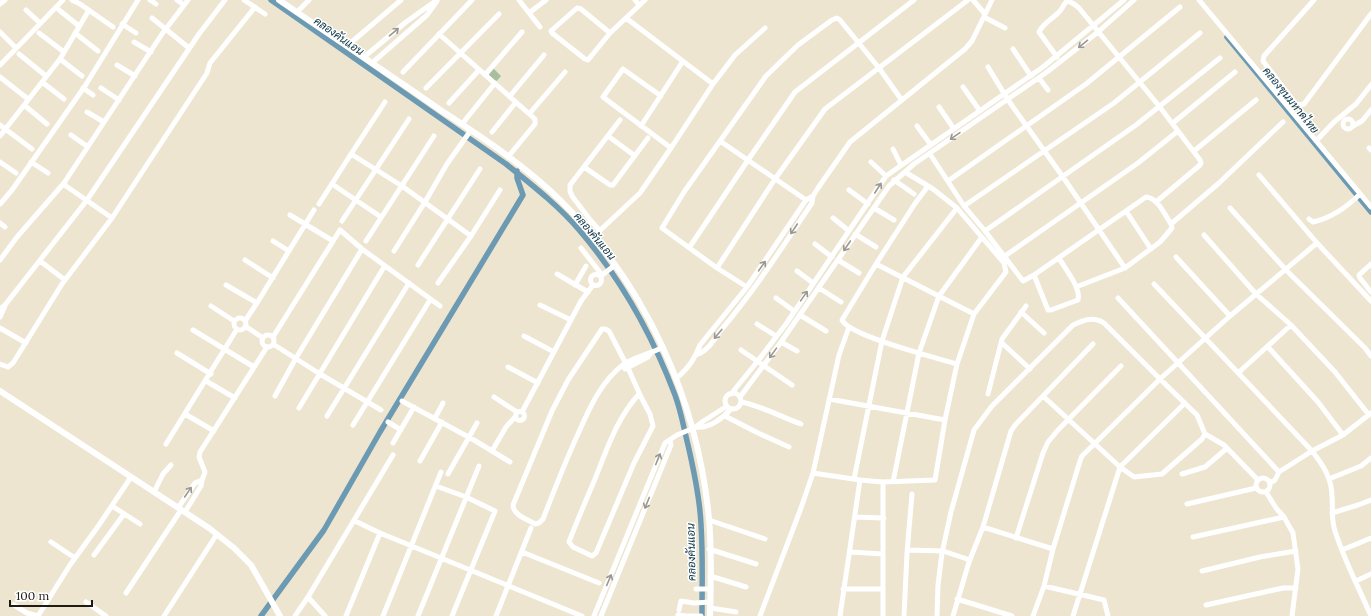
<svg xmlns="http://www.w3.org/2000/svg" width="1371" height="616" viewBox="0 0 1371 616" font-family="Lora,Sarabun,serif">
	<rect width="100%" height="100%" fill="#ede5d0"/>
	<path fill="#a7bea1" d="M492 67 501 76 495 83 485 75Z"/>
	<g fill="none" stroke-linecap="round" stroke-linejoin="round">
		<path stroke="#6c9ab3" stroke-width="5.5" d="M271 0 506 164C532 185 559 206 580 231 621 279 653 337 675 395 681 411 684 429 688 445 694 471 700 498 701 525 703 555 702 586 702 616
			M1227 37 1371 212
			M261 616 324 530 380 432 523 195 517 178V171"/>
		<path stroke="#fff" stroke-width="5" d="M72 0 80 4 113 27
			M150 0 156 4
			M177 0 184 5
			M244 0 265 14
			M519 0 540 27
			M635 0 639 5
			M973 0 985 14
			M1199 0 1371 207
			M1314 0 1264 56 1263 61 1296 104 1300 105 1304 104 1371 14
			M0 4 5 0
			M26 10 40 23
			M59 10 79 26
			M297 12 309 0
			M529 13 546 0
			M984 17 1005 28
			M152 18 189 48
			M626 18 713 84
			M122 24 136 33
			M0 32 16 48
			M39 33 64 52
			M75 33 98 51
			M610 33 581 9 577 8 551 31 552 33 585 59 588 60 610 33 645 0
			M439 34 535 119V124L508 157
			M134 42 151 52
			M347 46 401 0
			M1013 49 1031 76
			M19 54 46 76
			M364 57 406 22 437 0
			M1057 57 1039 32C1043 23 1054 18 1060 11 1064 7 1063 3 1068 1L1074 4 1079 8 1159 106 1200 160 1201 163 1200 165 1156 202
			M60 59 82 76
			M372 63 427 15 437 1
			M0 65 63 0
			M117 65 135 76
			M988 67 1008 100 1063 177 1125 268
			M403 72 472 0
			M485 75 522 32
			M0 77 28 99
			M1039 78 1048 90
			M42 82 64 99
			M963 87 980 111
			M83 88 93 95
			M101 88 119 100
			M426 88 499 14
			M510 96 544 55
			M661 96 623 69 603 97 671 148
			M449 103 479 70
			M24 105 47 124
			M939 107 954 129
			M87 112 104 122
			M530 113 565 72
			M1343 124a5 5 0 1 1 10 0a5 5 0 1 1-10 0Z
			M1173 123 1235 72
			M462 124 495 83
			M0 125 32 149
			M641 126 683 61
			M917 126 931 145
			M1353 126 1362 121 1371 110
			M492 132 516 102
			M71 135 88 147
			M0 136 60 59 89 10
			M608 136 635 156
			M720 141 806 200
			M1316 141 1334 122 1356 104 1371 85
			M1369 148 1371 150
			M893 149 901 165
			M1194 151 1256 100
			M351 154 385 102
			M930 154 964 206 985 231 1023 281 1034 275 1146 197C1158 198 1165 215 1171 224L1172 228 1160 242 1125 268 1076 287
			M0 162 16 173
			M31 162 48 173
			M871 162 886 176
			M584 167 610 185H613L648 138
			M1259 175 1317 243 1371 301
			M894 180 914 194
			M948 181 1086 84 1180 7
			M332 184 381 217
			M928 186 914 205 876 264 842 320C849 336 937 358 957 364
			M849 190 868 204
			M0 204 12 190 85 86 138 0
			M319 204 351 154 402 186 471 236
			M964 206 1114 103 1200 33
			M874 208 894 220
			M1230 208 1286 270 1365 348 1371 356
			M1126 211 1151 249
			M290 215 333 241
			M112 218 66 186 64 183 162 34 188 0
			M833 218 849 231
			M1309 219 1313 222C1331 218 1348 206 1360 194
			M342 221 409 119
			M591 221 600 231
			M0 223 5 227
			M1171 224 1219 183 1283 122
			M585 226 591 221 572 196 570 191V185L620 120
			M985 231 1136 125 1220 58
			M855 234 876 247
			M1204 235 1256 294 1291 325 1335 372 1369 415
			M594 236 640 193 671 148 713 84 735 55 765 28
			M273 241 289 251
			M366 241 434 136
			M815 244 832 257
			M581 248 602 275
			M689 248 748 160 795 92 914 0
			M394 251 425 202 447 164 471 130
			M1005 256 1138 163 1178 131
			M1176 257 1230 316
			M0 260 17 237 64 183
			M245 260 273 278
			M838 260 859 273
			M40 261 65 280
			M876 264 974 314
			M1371 264 1359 275 1360 278 1371 292
			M418 265 480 169
			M717 268 775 179 825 109 968 0
			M797 271 813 283
			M557 274 588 292
			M590.5 280a5.5 5.5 0 1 1 11 0a5.5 5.5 0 1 1-11 0Z
			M1034 275 1048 310H1051L1078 300C1081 287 1065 269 1059 258
			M601 276 615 265
			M438 283 471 236 500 190
			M1154 284 1312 451C1323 465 1332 478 1332 497 1333 508 1331 520 1335 531 1344 560 1359 588 1371 616
			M226 285 257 303
			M575 285 586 266
			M747 287 717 268 662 228 684 192 766 76 798 45 832 20 837 18 840 20 879 68 901 99
			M819 288 841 302
			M776 298 794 311
			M1118 298 1279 472
			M540 305 571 320
			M211 306 234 321
			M0 309 5 305 87 200 199 34 225 0
			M1021 312 1044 333
			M800 315 826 331
			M0 317 5 306
			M234 324a6 6 0 1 1 12 0a6 6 0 1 1-12 0Z
			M245 321 257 303 314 210
			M757 324 776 336
			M245 326 263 338
			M0 328 26 343
			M193 330 254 367
			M262 341a6 6 0 1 1 12 0a6 6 0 1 1-12 0Z
			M524 336 554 352
			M273 337 340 230 362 249 440 306
			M781 342 797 351
			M1002 343 1030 369
			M273 344 320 374 381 410
			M1268 347 1318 402 1343 435
			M741 350 792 385
			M177 353 211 374
			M698 354C708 351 715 338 721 330 755 290 783 246 812 203L813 196 818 188 850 142 965 49 972 41 992 0
			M0 364 8 367 13 363 62 284 112 218 207 73 210 63 255 7
			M626 364 609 331 605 329H602L568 380 552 411 513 505C513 515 527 519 535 524L539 523 543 519C554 491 565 462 578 434 589 409 601 381 624 364 636 356 651 354 663 347
			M508 367 538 383
			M628 368 641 397 650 414 653 426 634 463 596 553 592 556 573 547 569 542C577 521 586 500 595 479 607 449 617 418 639 394
			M625 369 648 357 651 353
			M1238 373 1291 325
			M677 378C689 367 694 360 700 345L747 287 806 200 813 196
			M206 381 235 398
			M725 401a8 8 0 1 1 16 0a8 8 0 1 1-16 0Z
			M731 394 757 362 786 324 886 176 1043 67 1124 0
			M988 394 1002 339 1026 306
			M275 396 296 358 362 249
			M1043 396 1120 467 1134 477 1162 474 1202 439 1205 434
			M494 397 517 412
			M740 397 781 342 889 186 914 164 1047 72 1098 32 1134 0
			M829 399 945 420
			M402 401 474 440 510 462
			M741 402C762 406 781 417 801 424
			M299 408 384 267
			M515.5 416a4.5 4.5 0 1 1 9 0a4.5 4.5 0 1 1-9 0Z
			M522 412 581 301 593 285
			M185 414 214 431
			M327 416 409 283
			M725 416 758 433 789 447
			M435 418 443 403
			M388 422 401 430
			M353 425 430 300
			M696 427C709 429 723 418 731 409
			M393 443 414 407
			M166 444 237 329
			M492 451 506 427 515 417
			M420 461 442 422
			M813 473 860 480 883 482 935 480 945 420 957 364 974 314 1006 272 1004 263 957 208 933 189 905 172
			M448 474 477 423
			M1182 474 1205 467 1226 449
			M1256 485a7 7 0 1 1 14 0a7 7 0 1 1-14 0Z
			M854 479 882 341 903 277 957 208
			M1329 479 1361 466 1371 458
			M883 482V616
			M893 482 919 353 939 296 982 237
			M1270 483 1275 480 1279 472 1312 451 1343 435 1371 413
			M436 486 466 497 495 511 452 616
			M154 492 163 474 171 465
			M1266 492 1276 508 1284 517 1293 533 1298 569 1292 616
			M1187 504 1256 488
			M112 506 140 524
			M178 508 195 483 202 480
			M185 512 201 486 202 480 204 475 205 472 199 457 200 452 267 347
			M1332 513 1358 505 1371 500
			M855 517 884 518
			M709 520 765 539
			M355 521 380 533 582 616
			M983 527 1053 549
			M1193 537 1284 517
			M1016 538 1043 453 1048 442 1058 430 1121 366
			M51 542 75 558
			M709 549 756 564
			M908 550 943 551 970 560
			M1342 550 1371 538
			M522 552 599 583
			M850 552 883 554
			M94 555 124 514
			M1202 571 1260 557 1296 551
			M710 576 746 587
			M1356 581 1371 574
			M1044 586 1104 600 1108 616
			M696 589H710
			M843 589H883
			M126 593 181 510
			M308 597 325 616
			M957 599 1012 616
			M86 602 106 616
			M14 605 27 613 38 616 70 565 99 525 131 477
			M1206 605 1283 588H1296
			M711 608 736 612
			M679 610 681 601 694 603 711 602
			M678 615 687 616
			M164 616 217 534
			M295 616 308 597 393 455
			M346 616 380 533
			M383 616 441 472
			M418 616 479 466
			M496 616 531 528
			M594 616 665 443 677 435 696 427 702 422 727 406
			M601 616 671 445 670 441
			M689 616H701
			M760 616 801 508 813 473 839 355 849 327
			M840 616 860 480
			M904 616 907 553 912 494
			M937 616 938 585 942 553 951 512 974 430 992 406 1073 325C1084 320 1093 316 1104 323L1160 379 1197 415 1205 434 1224 445 1258 480
			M953 616 969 562 983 527 1011 431 1016 424 1093 344
			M1033 616 1044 586 1053 549 1080 461 1082 456 1160 379 1230 316 1317 243
			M1073 616 1120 467 1185 403"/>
		<path stroke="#fff" stroke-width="6" d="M279 0C333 37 386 72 439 109 481 137 525 165 561 201 646 285 698 401 709 519 712 551 711 584 710 616
			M0 391 209 528 234 548 251 565 280 616"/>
	</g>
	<defs><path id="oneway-shaft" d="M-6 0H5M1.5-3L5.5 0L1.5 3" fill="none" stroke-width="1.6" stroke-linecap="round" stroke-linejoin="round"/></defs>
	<g stroke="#9a9895">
		<use href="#oneway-shaft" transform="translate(394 32) rotate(-40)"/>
		<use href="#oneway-shaft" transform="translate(1083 44) rotate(141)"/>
		<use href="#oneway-shaft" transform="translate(955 136) rotate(145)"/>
		<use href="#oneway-shaft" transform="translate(878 188) rotate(-57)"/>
		<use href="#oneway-shaft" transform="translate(794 229) rotate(124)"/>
		<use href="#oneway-shaft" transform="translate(847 246) rotate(124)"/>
		<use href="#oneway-shaft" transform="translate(762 266) rotate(-55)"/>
		<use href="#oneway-shaft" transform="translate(804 296) rotate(-55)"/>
		<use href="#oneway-shaft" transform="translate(718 334) rotate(130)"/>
		<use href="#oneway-shaft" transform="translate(773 353) rotate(126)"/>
		<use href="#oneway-shaft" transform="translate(658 459) rotate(-68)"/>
		<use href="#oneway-shaft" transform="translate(188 492) rotate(-56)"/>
		<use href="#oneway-shaft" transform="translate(647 503) rotate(112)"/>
		<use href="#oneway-shaft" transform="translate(609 580) rotate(-67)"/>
	</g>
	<g text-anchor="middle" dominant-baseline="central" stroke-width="3" stroke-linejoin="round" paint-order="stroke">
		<g font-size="11" font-style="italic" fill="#083345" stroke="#fff">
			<text transform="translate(339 36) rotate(35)">คลองคันแอน</text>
			<text transform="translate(1291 100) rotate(51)">คลองขุนมหาดไทย</text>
			<text transform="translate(595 236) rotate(50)">คลองคันแอน</text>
			<text transform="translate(691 552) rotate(-91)">คลองคันแอน</text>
		</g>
	</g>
	<path d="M10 600v6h82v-6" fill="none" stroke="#1e1b14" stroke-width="2"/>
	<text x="16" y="600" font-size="12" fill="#1e1b14" stroke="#ffffff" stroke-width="3" paint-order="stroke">100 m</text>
</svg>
